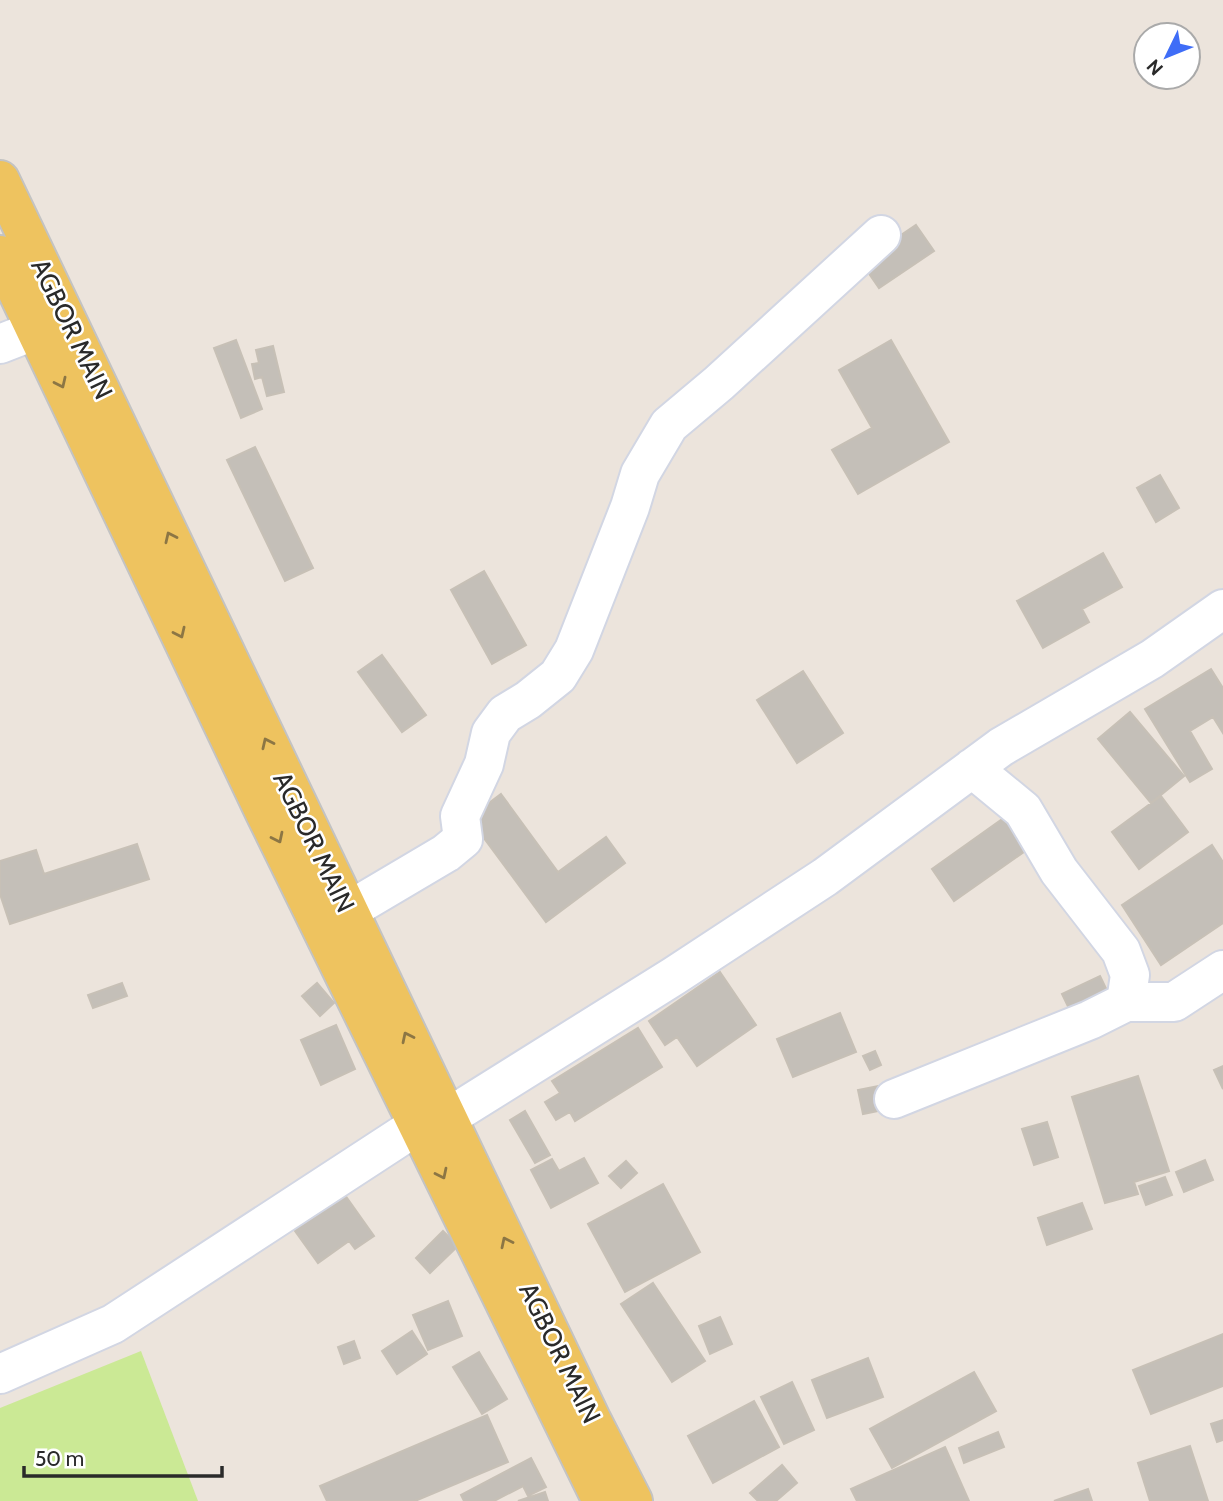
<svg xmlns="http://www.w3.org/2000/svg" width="1223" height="1501" viewBox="0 0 1223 1501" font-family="Cabin,sans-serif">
	<rect width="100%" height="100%" fill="#ece4dc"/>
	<path fill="#cbe995" d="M141 1351 198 1501H0V1408Z"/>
	<path fill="#c4bfb8" stroke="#c7c0b6" stroke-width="2" d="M916 225 934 251 879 288 861 262Z
		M236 340 262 409 241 418 214 348Z
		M891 340 949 442 858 494 832 450 872 428 839 370Z
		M273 346 284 392 267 396 262 377 255 379 252 364 259 363 256 350Z
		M255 447 313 568 285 581 227 460Z
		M1160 475 1179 508 1156 522 1137 488Z
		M1103 553 1122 587 1082 609 1089 622 1043 648 1017 601Z
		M484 571 526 645 492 664 451 590Z
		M382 655 426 715 402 732 358 672Z
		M1211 669 1223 688V733L1213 717 1190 731 1212 769 1190 782 1145 709Z
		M803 671 843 733 797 763 757 700Z
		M1130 712 1184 776 1151 803 1098 739Z
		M501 794 558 872 606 837 625 863 546 922 469 818Z
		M1161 796 1188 832 1139 869 1112 832Z
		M1008 815 1031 847 954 901 932 869Z
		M137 844 149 879 10 924 0 894V861L36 850 44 874Z
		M1212 845 1223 862V923L1161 965 1122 905Z
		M720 972 756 1025 697 1066 677 1037 665 1045 649 1021Z
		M1100 976 1113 1003 1075 1021 1062 994Z
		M122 983 127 996 93 1008 88 995Z
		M317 983 334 1003 320 1016 302 996Z
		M840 1013 856 1052 793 1077 777 1039Z
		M336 1025 355 1069 321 1085 301 1040Z
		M638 1028 662 1067 575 1121 570 1112 556 1120 545 1102 560 1093 552 1081Z
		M875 1051 881 1065 870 1070 863 1056Z
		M1223 1066V1089L1214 1070Z
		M1138 1076 1169 1171 1134 1182 1138 1194 1105 1203 1072 1097Z
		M884 1085 888 1109 863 1114 858 1090Z
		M525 1111 550 1155 535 1163 510 1120Z
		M1047 1122 1058 1157 1034 1165 1022 1129Z
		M584 1158 598 1183 551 1208 531 1170 552 1159 559 1171Z
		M1205 1160 1213 1180 1184 1192 1176 1172Z
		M626 1161 637 1173 621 1188 609 1176Z
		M1165 1177 1172 1195 1146 1205 1139 1186Z
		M663 1184 700 1252 625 1292 588 1224Z
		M340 1188 374 1236 355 1249 349 1241 318 1263 290 1224Z
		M1082 1203 1092 1229 1047 1245 1038 1218Z
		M443 1231 458 1246 430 1273 416 1258Z
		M653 1283 705 1361 672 1382 621 1304Z
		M448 1301 462 1336 428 1350 413 1315Z
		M720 1317 732 1344 710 1354 699 1326Z
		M412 1331 427 1354 397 1374 382 1351Z
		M1223 1334V1386L1151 1414 1133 1370Z
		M354 1341 360 1358 344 1364 338 1347Z
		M479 1352 507 1399 482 1414 453 1367Z
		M868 1358 883 1397 827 1418 812 1380Z
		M974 1372 996 1411 892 1468 870 1429Z
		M792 1382 814 1430 784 1444 761 1397Z
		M754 1401 779 1447 713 1483 688 1436Z
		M487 1415 508 1462 415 1501H327L320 1486Z
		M1223 1420V1440L1217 1442 1211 1424Z
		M998 1432 1004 1447 964 1463 959 1448Z
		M1190 1446 1208 1501H1150L1138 1463Z
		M945 1447 969 1501H857L851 1489Z
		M531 1458 546 1487 528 1496 523 1486 494 1501H464L461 1495Z
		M782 1465 797 1483 776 1501H758L750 1493Z
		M1088 1489 1092 1501H1054Z
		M545 1492 548 1501H518Z"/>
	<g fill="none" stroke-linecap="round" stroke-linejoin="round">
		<g stroke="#d2d6e3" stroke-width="42">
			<path id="minor" d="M0 344 36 330
				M348 911 446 853 463 839 460 816 484 764 491 733 505 714 528 700 558 676 574 650 630 507 640 474 669 425 719 383 881 235
				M1126 1002H1174L1223 970
				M894 1099 1090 1020 1126 1002 1130 975 1121 951 1059 871 1023 810 972 768
				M447 1118 674 976 825 877 1001 747 1152 659 1223 609
				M0 1374 113 1324 418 1125"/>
		</g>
		<g stroke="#c3c3c3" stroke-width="42">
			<path id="major" d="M0 180C196 593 393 1006 591 1419L633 1501
				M0 255 265 813 602 1501"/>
		</g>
		<use href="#minor" stroke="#fff" stroke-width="38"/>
		<use href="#major" stroke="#eec35f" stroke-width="38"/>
	</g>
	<defs><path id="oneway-chevron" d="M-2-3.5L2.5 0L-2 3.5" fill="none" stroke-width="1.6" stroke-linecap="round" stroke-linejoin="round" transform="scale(1.75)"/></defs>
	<g stroke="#8c7644">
		<use href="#oneway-chevron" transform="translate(61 383) rotate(65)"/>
		<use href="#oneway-chevron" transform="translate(170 537) rotate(-115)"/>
		<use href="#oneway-chevron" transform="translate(180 633) rotate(65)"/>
		<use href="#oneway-chevron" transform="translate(267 743) rotate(-115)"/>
		<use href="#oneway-chevron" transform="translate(278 838) rotate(64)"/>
		<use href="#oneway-chevron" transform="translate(407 1037) rotate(-116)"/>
		<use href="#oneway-chevron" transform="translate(442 1174) rotate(64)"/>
		<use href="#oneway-chevron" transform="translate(506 1242) rotate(-116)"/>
	</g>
	<g text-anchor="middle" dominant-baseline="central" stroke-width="5" stroke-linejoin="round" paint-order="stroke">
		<g font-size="26" fill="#2a2a2a" stroke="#fff">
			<text transform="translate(72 329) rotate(64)">AGBOR MAIN</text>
			<text transform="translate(314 842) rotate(64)">AGBOR MAIN</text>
			<text transform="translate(560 1353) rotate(64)">AGBOR MAIN</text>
		</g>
	</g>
	<g transform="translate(1167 56) rotate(227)"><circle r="33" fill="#ffffff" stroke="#aaaaaa" stroke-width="2"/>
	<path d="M0-5L12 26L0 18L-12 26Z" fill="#3f6df7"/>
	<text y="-10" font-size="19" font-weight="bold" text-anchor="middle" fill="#2a2a2a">N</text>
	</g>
	<path d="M24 1466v10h198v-10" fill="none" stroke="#2a2a2a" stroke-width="3.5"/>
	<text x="35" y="1466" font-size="21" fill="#2a2a2a" stroke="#ffffff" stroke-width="5" paint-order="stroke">50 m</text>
</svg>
